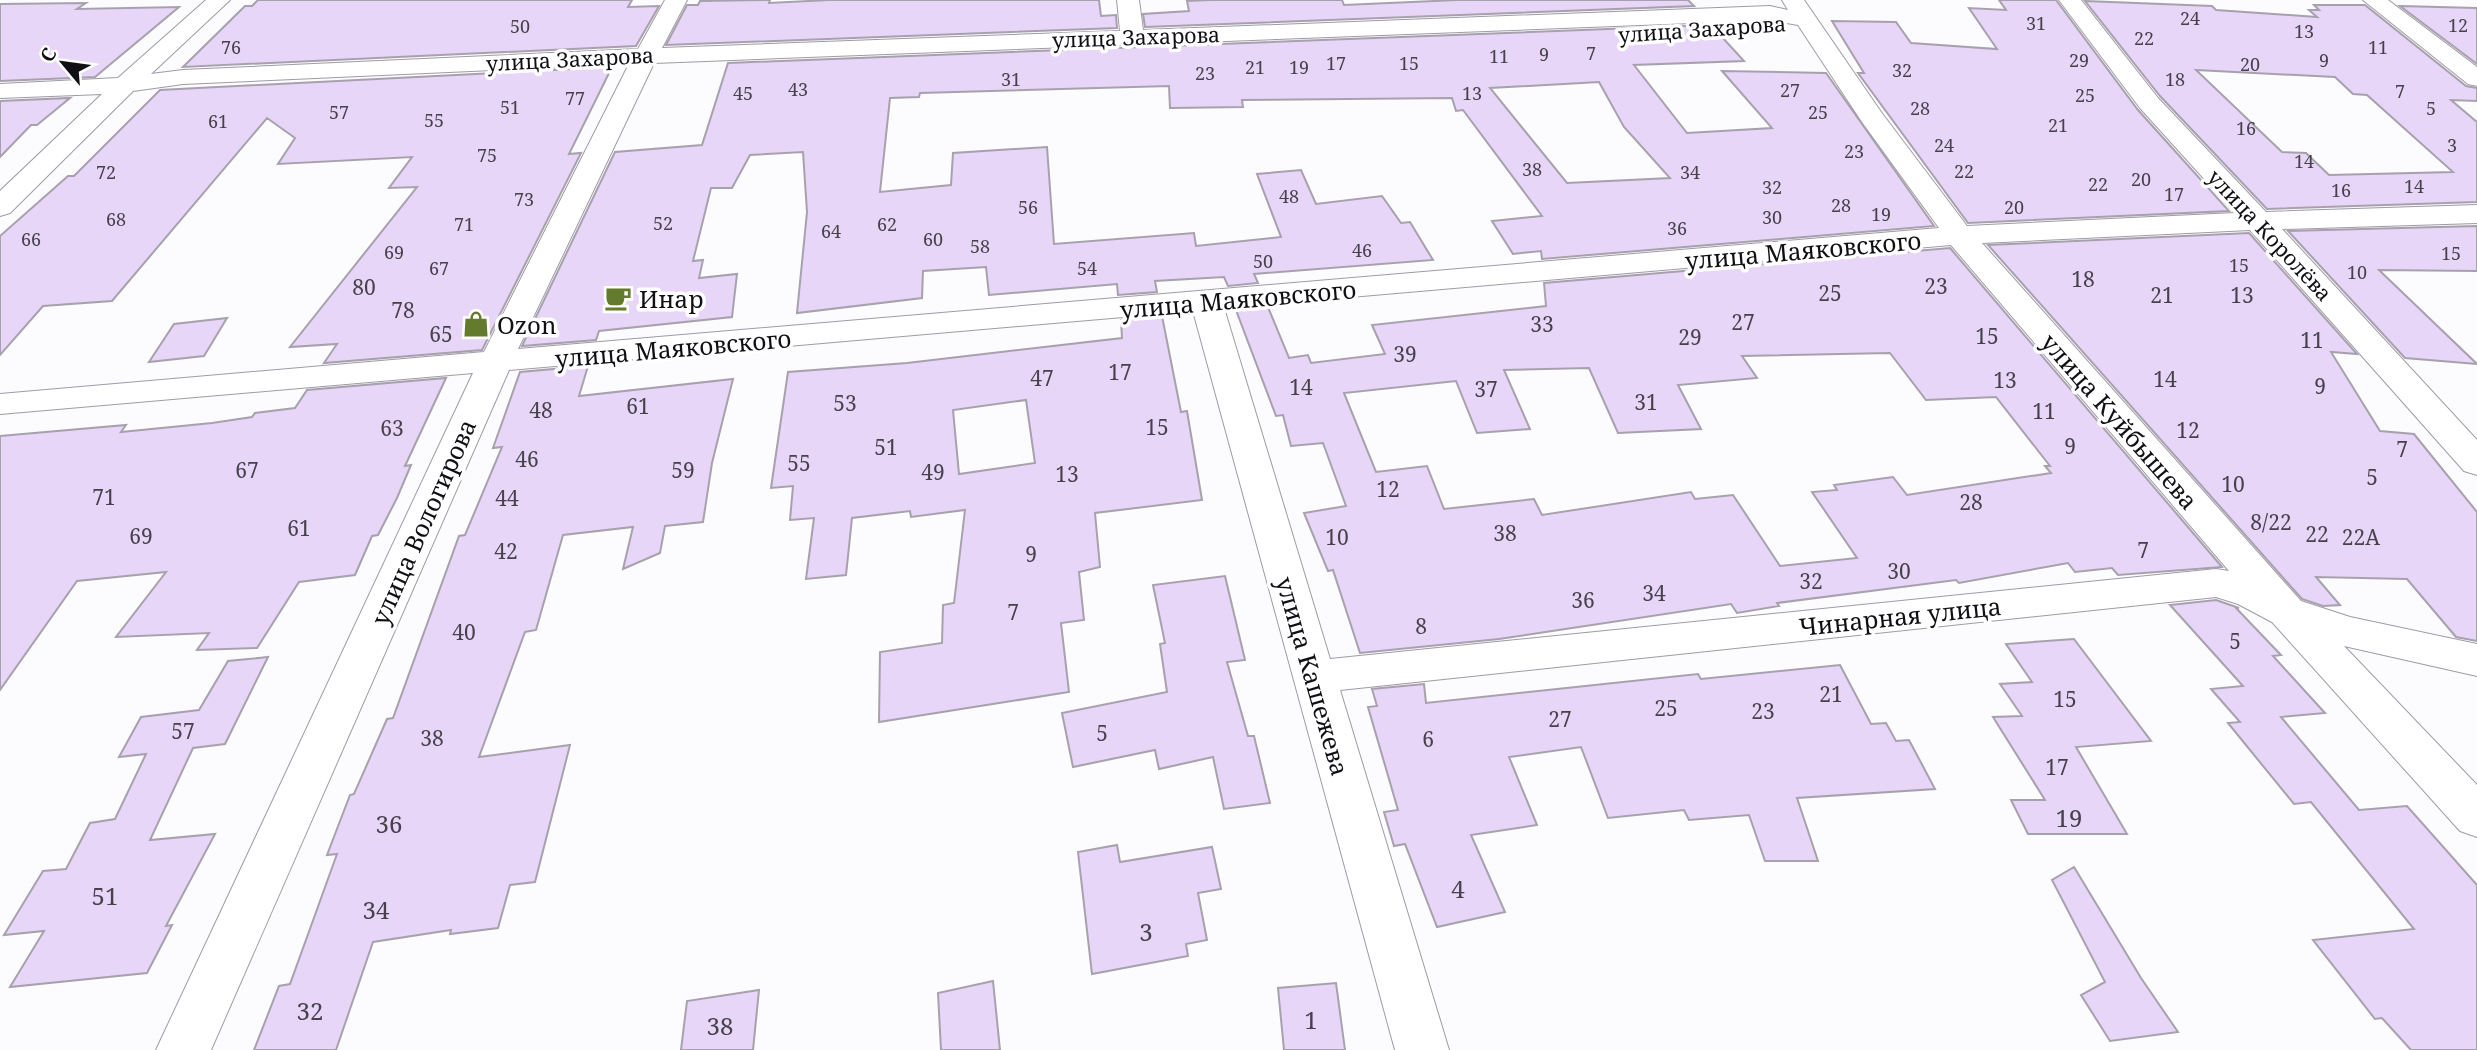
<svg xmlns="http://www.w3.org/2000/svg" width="2477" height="1050" viewBox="0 0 2477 1050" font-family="'Noto Serif',serif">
	<rect width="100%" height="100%" fill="#fcfbfd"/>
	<path fill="#e8d6f8" stroke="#a7a1ad" stroke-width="2" fill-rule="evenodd" d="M258 0H632L628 7 659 6 636 46 183 67 245 6H252Z
		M770 0 769 3 829 0H1099L1101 16 1116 15 1117 28 666 45 687 5H698L700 1Z
		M1210 0H1342L1344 5 1457 0H1688L1694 6 1145 27 1143 14 1189 11 1187 1Z
		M1999 0H2056L2138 110 2229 211 1968 223 1858 73H1864L1832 21 1896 22 1911 43 1997 49 1969 8 2006 10Z
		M2085 1 2212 6 2216 10 2317 17 2309 10H2319L2314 5H2365L2466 86 2477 88V101L2451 100 2477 122V202L2267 209 2160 96ZM2196 70 2335 77 2353 94 2367 95 2453 172 2329 175 2306 153 2282 152Z
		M86 3 77 9 179 7 95 77 0 81V4Z
		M2400 6 2477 8V64Z
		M1711 25 1744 61 1634 65 1687 133 1772 128 1722 71 1826 73 1934 226 1542 259 1541 251 1513 254 1492 221 1542 216 1463 110 1456 111 1452 98 1242 100 1243 107 1170 108 1169 86 920 93 919 97 890 98 880 192 951 185 953 153 1047 147 1054 244 1194 233 1196 246 1281 237 1257 174 1301 170 1316 204 1382 196 1401 223 1410 222 1433 260 1254 274 1258 283 1228 286 1224 277 1155 281 1157 292 1118 295 1117 284 989 295 986 267 923 271 922 298 797 313 807 212 803 152 750 155 732 188H711L693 261 703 260 699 278 737 274 732 317 599 331 596 340 522 346 615 152 702 145 728 63ZM1599 82 1624 127 1670 178 1567 183 1490 88Z
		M612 67 569 154 581 153 482 350 324 363 337 344 290 347 417 187 389 188 412 157 278 164 295 138 267 118 112 301 43 306 0 355V236L68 176H74L160 90Z
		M70 98 37 125H31L0 157V101Z
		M2477 226V271L2379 270 2477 364 2405 358 2288 231Z
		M2249 233 2357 354 2331 352 2380 431 2414 434 2477 512V641L2456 637 2407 579 2316 577 2340 605 2323 606 2302 599 1988 245Z
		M1950 248 2222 567 2118 575 2112 568 2075 572 2068 563 1959 583 1956 580 1777 603 1779 606 1737 613 1731 604 1499 639 1360 653 1333 570 1328 571 1304 513 1346 506 1323 443 1291 446 1283 415 1276 416 1236 310 1268 307 1289 358 1308 355 1311 363 1385 354 1372 325 1546 306 1544 283ZM1890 353 1926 400 1996 397 2050 466H2045L2051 473 1907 495 1893 477 1834 485 1837 490 1812 492 1857 558 1780 566 1733 495 1695 499 1691 492 1542 515 1534 499 1444 509 1427 466 1376 472 1344 393 1456 381 1477 433 1530 429 1504 370 1589 368 1618 433 1701 429 1678 385 1757 378 1742 356Z
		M1162 316 1181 412 1187 411 1202 500 1095 513 1100 567 1079 572 1084 620 1061 623 1069 692 879 722 880 652 942 643 943 605 954 603 965 510 911 517 910 511 852 518 846 575 806 579 814 518 790 520 793 486 771 488 788 372 907 363 1122 338 1121 320ZM1026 400 1035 463 959 474 953 410Z
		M227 318 204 356 149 362 174 324Z
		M588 366 579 396 733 379 712 463 703 522 665 526 660 553 623 569 633 527 563 535 536 630 525 632 479 757 570 745 535 882 510 885 498 928 450 934 451 930 373 942 336 1050H254L279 986 290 984 337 854 327 855 350 795 354 794 387 719 393 718 459 536 465 535 502 447 493 448 520 372Z
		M446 378 405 466 411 465 397 498 378 535 372 536 355 575 299 582 257 648 197 650 209 633 116 637 166 572 77 581 0 690V436L126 425 121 432 212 423 252 417 255 413 295 408 307 390Z
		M1225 576 1245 660 1227 662 1248 736H1254L1270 803 1224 809 1213 757 1159 769 1155 750 1073 767 1062 713 1167 692 1160 644 1165 643 1153 585Z
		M2216 600 2239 608H2236L2281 655 2273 656 2325 713 2281 717 2359 810 2407 806 2477 885V1050H2411L2382 1018 2375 1019 2313 940 2414 929 2311 802 2294 804 2228 723 2240 722 2211 689 2243 686 2170 605Z
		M2074 639 2151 741 2076 747 2127 834H2028L2011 800H2045L1993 717 2022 716 2000 684 2032 682 2006 644Z
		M268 657 225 744 193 748 150 840 215 834 166 926 172 925 147 973 10 987 44 931 4 935 43 871 66 869 90 823 115 819 146 754 119 757 141 717 199 710 228 661Z
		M1840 665 1871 724 1886 723 1896 741 1909 740 1935 789 1797 798 1818 861H1765L1749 815 1689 820 1684 810 1608 818 1581 747 1509 757 1537 825 1471 835 1505 912 1437 927 1405 844 1394 846 1384 812 1398 810 1368 707 1377 706 1372 689 1424 684 1426 703 1698 674 1701 679Z
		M1117 845 1120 862 1212 847 1221 889 1198 893 1207 940 1186 944 1188 956 1092 974 1078 852Z
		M2074 867 2141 978 2178 1032 2110 1041 2081 995 2105 982 2052 880Z
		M993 981 1000 1050H941L938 993Z
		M1336 983 1345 1050H1284L1278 988Z
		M759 990 753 1050H681L687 1001Z"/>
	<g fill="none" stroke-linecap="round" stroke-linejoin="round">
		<g stroke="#a09aa6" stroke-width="2">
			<path id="street" d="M206 0H230L151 74 183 70 638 49 665 0H687L662 48 1120 31 1117 0H1139L1143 30 1770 6 1788 10 1782 0H1804L1881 112 1967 226 2235 213 2140 108 2059 0H2081L2158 98 2266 212 2477 205V223L2282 229 2477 440V475L2464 471 2250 230 1982 243 2301 601 2350 617 2477 644V676L2344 646 2477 785V837L2460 831 2272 622 2238 604 2216 597 1340 690 1449 1050H1395L1193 311 509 370 211 1050H156L473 373 0 414V394L484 352 629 64 183 84 133 91 10 213 0 216V191L102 94 0 98V84L118 78ZM1770 20 1798 25 1862 122 1939 228 518 349 654 63ZM1951 245 2229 571 2216 569 1330 659 1224 308Z
				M2363 0H2388L2477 67V86L2468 84Z"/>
		</g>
		<use href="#street" fill="#fff" fill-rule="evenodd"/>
	</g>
	<defs>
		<g id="cafe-bare" transform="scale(2.1)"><path d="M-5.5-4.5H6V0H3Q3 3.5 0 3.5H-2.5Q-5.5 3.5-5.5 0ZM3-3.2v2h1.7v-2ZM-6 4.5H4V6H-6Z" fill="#647b2d" stroke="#fff" stroke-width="2.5" paint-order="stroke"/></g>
		<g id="shop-bare" transform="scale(2.1)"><path d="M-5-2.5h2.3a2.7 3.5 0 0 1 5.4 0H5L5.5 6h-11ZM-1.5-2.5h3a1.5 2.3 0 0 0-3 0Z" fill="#647b2d" stroke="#fff" stroke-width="2.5" paint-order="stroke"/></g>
	</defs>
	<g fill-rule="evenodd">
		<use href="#cafe-bare" x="618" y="298"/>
		<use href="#shop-bare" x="476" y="324"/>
	</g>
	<g text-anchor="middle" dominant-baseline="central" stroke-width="7" stroke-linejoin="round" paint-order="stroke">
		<g font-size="18" fill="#47414c">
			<text x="2190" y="18">24</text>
			<text x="2036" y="23">31</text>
			<text x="2458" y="25">12</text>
			<text x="520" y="26">50</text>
			<text x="2304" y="31">13</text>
			<text x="2144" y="38">22</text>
			<text x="231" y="47">76</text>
			<text x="2378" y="47">11</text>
			<text x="1591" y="53">7</text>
			<text x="1544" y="54">9</text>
			<text x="1499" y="56">11</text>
			<text x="2079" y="60">29</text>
			<text x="2324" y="60">9</text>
			<text x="1336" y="63">17</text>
			<text x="1409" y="63">15</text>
			<text x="2250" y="64">20</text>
			<text x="1255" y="67">21</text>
			<text x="1299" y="67">19</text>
			<text x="1902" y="70">32</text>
			<text x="1205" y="73">23</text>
			<text x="1011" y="79">31</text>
			<text x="2175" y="79">18</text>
			<text x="798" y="89">43</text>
			<text x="1790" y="90">27</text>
			<text x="2400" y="91">7</text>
			<text x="743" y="93">45</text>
			<text x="1472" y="93">13</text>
			<text x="2085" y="95">25</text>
			<text x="575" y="98">77</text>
			<text x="510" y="107">51</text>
			<text x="1920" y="108">28</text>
			<text x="2431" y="108">5</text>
			<text x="339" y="112">57</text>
			<text x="1818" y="112">25</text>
			<text x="434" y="120">55</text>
			<text x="218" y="121">61</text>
			<text x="2058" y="125">21</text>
			<text x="2246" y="128">16</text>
			<text x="1944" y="145">24</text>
			<text x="2452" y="145">3</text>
			<text x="1854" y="151">23</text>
			<text x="487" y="155">75</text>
			<text x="2304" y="161">14</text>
			<text x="1532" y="169">38</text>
			<text x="1964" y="171">22</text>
			<text x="106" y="172">72</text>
			<text x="1690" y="172">34</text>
			<text x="2141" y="179">20</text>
			<text x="2098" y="184">22</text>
			<text x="2414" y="186">14</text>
			<text x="1772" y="187">32</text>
			<text x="2341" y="190">16</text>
			<text x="2174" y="194">17</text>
			<text x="1289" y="196">48</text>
			<text x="524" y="199">73</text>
			<text x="1841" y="205">28</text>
			<text x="1028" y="207">56</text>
			<text x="2014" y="207">20</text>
			<text x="1881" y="214">19</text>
			<text x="1772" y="217">30</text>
			<text x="116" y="219">68</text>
			<text x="663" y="223">52</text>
			<text x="464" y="224">71</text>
			<text x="887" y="224">62</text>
			<text x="1677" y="228">36</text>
			<text x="831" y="231">64</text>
			<text x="31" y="239">66</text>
			<text x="933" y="239">60</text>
			<text x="980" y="246">58</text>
			<text x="1362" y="250">46</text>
			<text x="394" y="252">69</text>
			<text x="2451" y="253">15</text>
			<text x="1263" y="261">50</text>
			<text x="2239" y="265">15</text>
			<text x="439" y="268">67</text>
			<text x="1087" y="268">54</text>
			<text x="2357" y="272">10</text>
		</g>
		<g font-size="21" fill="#110f13" stroke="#fff">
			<text transform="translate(1702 29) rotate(-4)">улица Захарова</text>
			<text transform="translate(1136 37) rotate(-2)">улица Захарова</text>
			<text transform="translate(570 59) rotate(-3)">улица Захарова</text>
			<text transform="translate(2270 235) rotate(47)">улица Королёва</text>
		</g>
		<g font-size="21" fill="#47414c">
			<text x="2083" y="279">18</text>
			<text x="1936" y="286">23</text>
			<text x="364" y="287">80</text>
			<text x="1830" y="293">25</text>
			<text x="2162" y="295">21</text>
			<text x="2242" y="295">13</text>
			<text x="403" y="310">78</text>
			<text x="1743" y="322">27</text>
			<text x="1542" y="324">33</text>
			<text x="441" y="334">65</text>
			<text x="1987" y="336">15</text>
			<text x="1690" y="337">29</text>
			<text x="2312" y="340">11</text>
			<text x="1405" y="354">39</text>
			<text x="1120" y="372">17</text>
			<text x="1042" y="378">47</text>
			<text x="2165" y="379">14</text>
			<text x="2005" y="380">13</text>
			<text x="2320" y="386">9</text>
			<text x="1301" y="387">14</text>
			<text x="1486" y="389">37</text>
			<text x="1646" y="402">31</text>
			<text x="845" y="403">53</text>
			<text x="638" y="406">61</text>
			<text x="541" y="410">48</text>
			<text x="2044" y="411">11</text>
			<text x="1157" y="427">15</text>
			<text x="392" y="428">63</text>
			<text x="2188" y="430">12</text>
			<text x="2070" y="446">9</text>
			<text x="886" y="447">51</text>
			<text x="2402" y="449">7</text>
			<text x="527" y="459">46</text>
			<text x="799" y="463">55</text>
			<text x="247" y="470">67</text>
			<text x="683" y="470">59</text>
			<text x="933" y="472">49</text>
			<text x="1067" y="474">13</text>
			<text x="2372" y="477">5</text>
			<text x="2233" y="484">10</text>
			<text x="1388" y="489">12</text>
			<text x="104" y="497">71</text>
			<text x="507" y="498">44</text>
			<text x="1971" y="502">28</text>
			<text x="2271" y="522">8/22</text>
			<text x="299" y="528">61</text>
			<text x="1505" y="533">38</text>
			<text x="2317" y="534">22</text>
			<text x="141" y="536">69</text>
			<text x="1337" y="537">10</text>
			<text x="2361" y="537">22А</text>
			<text x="2143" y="550">7</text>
			<text x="506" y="551">42</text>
			<text x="1031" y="554">9</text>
			<text x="1899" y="571">30</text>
			<text x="1811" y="581">32</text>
			<text x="1654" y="593">34</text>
			<text x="1583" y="600">36</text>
			<text x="1013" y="612">7</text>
			<text x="1421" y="626">8</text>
			<text x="464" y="632">40</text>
			<text x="2235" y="641">5</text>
			<text x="1831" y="694">21</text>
			<text x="2065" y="699">15</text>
			<text x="1666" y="708">25</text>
			<text x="1763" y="711">23</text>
			<text x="1560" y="719">27</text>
			<text x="183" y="731">57</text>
			<text x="1102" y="733">5</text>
			<text x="432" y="738">38</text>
			<text x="1428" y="739">6</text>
			<text x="2057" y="767">17</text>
		</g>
		<g font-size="24" fill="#110f13" stroke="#fff">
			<text transform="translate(1803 250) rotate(-5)">улица Маяковского</text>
			<text transform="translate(1238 299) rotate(-5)">улица Маяковского</text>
			<text transform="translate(673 348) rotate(-5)">улица Маяковского</text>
			<text transform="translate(2120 421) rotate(49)">улица Куйбышева</text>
			<text transform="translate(423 522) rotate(-66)">улица Вологирова</text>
			<text transform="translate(1900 616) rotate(-6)">Чинарная улица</text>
			<text transform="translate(1313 676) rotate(74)">улица Кашежева</text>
		</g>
		<g font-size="24" fill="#110f13" stroke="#fff" text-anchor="start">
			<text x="639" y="298">Инар</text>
			<text x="497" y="324">Ozon</text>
		</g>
		<g font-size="24" fill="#47414c">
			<text x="2069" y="817">19</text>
			<text x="389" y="823">36</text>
			<text x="1458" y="888">4</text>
			<text x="105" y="895">51</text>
			<text x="376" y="909">34</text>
			<text x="1146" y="931">3</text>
			<text x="310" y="1010">32</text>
			<text x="1311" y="1019">1</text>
			<text x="720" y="1025">38</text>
		</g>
	</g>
	<g transform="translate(63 63) rotate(299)" stroke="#ffffff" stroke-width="5" paint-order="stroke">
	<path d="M0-5L12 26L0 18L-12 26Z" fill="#110f13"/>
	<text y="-10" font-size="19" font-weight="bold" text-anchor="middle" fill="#110f13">С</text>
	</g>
</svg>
